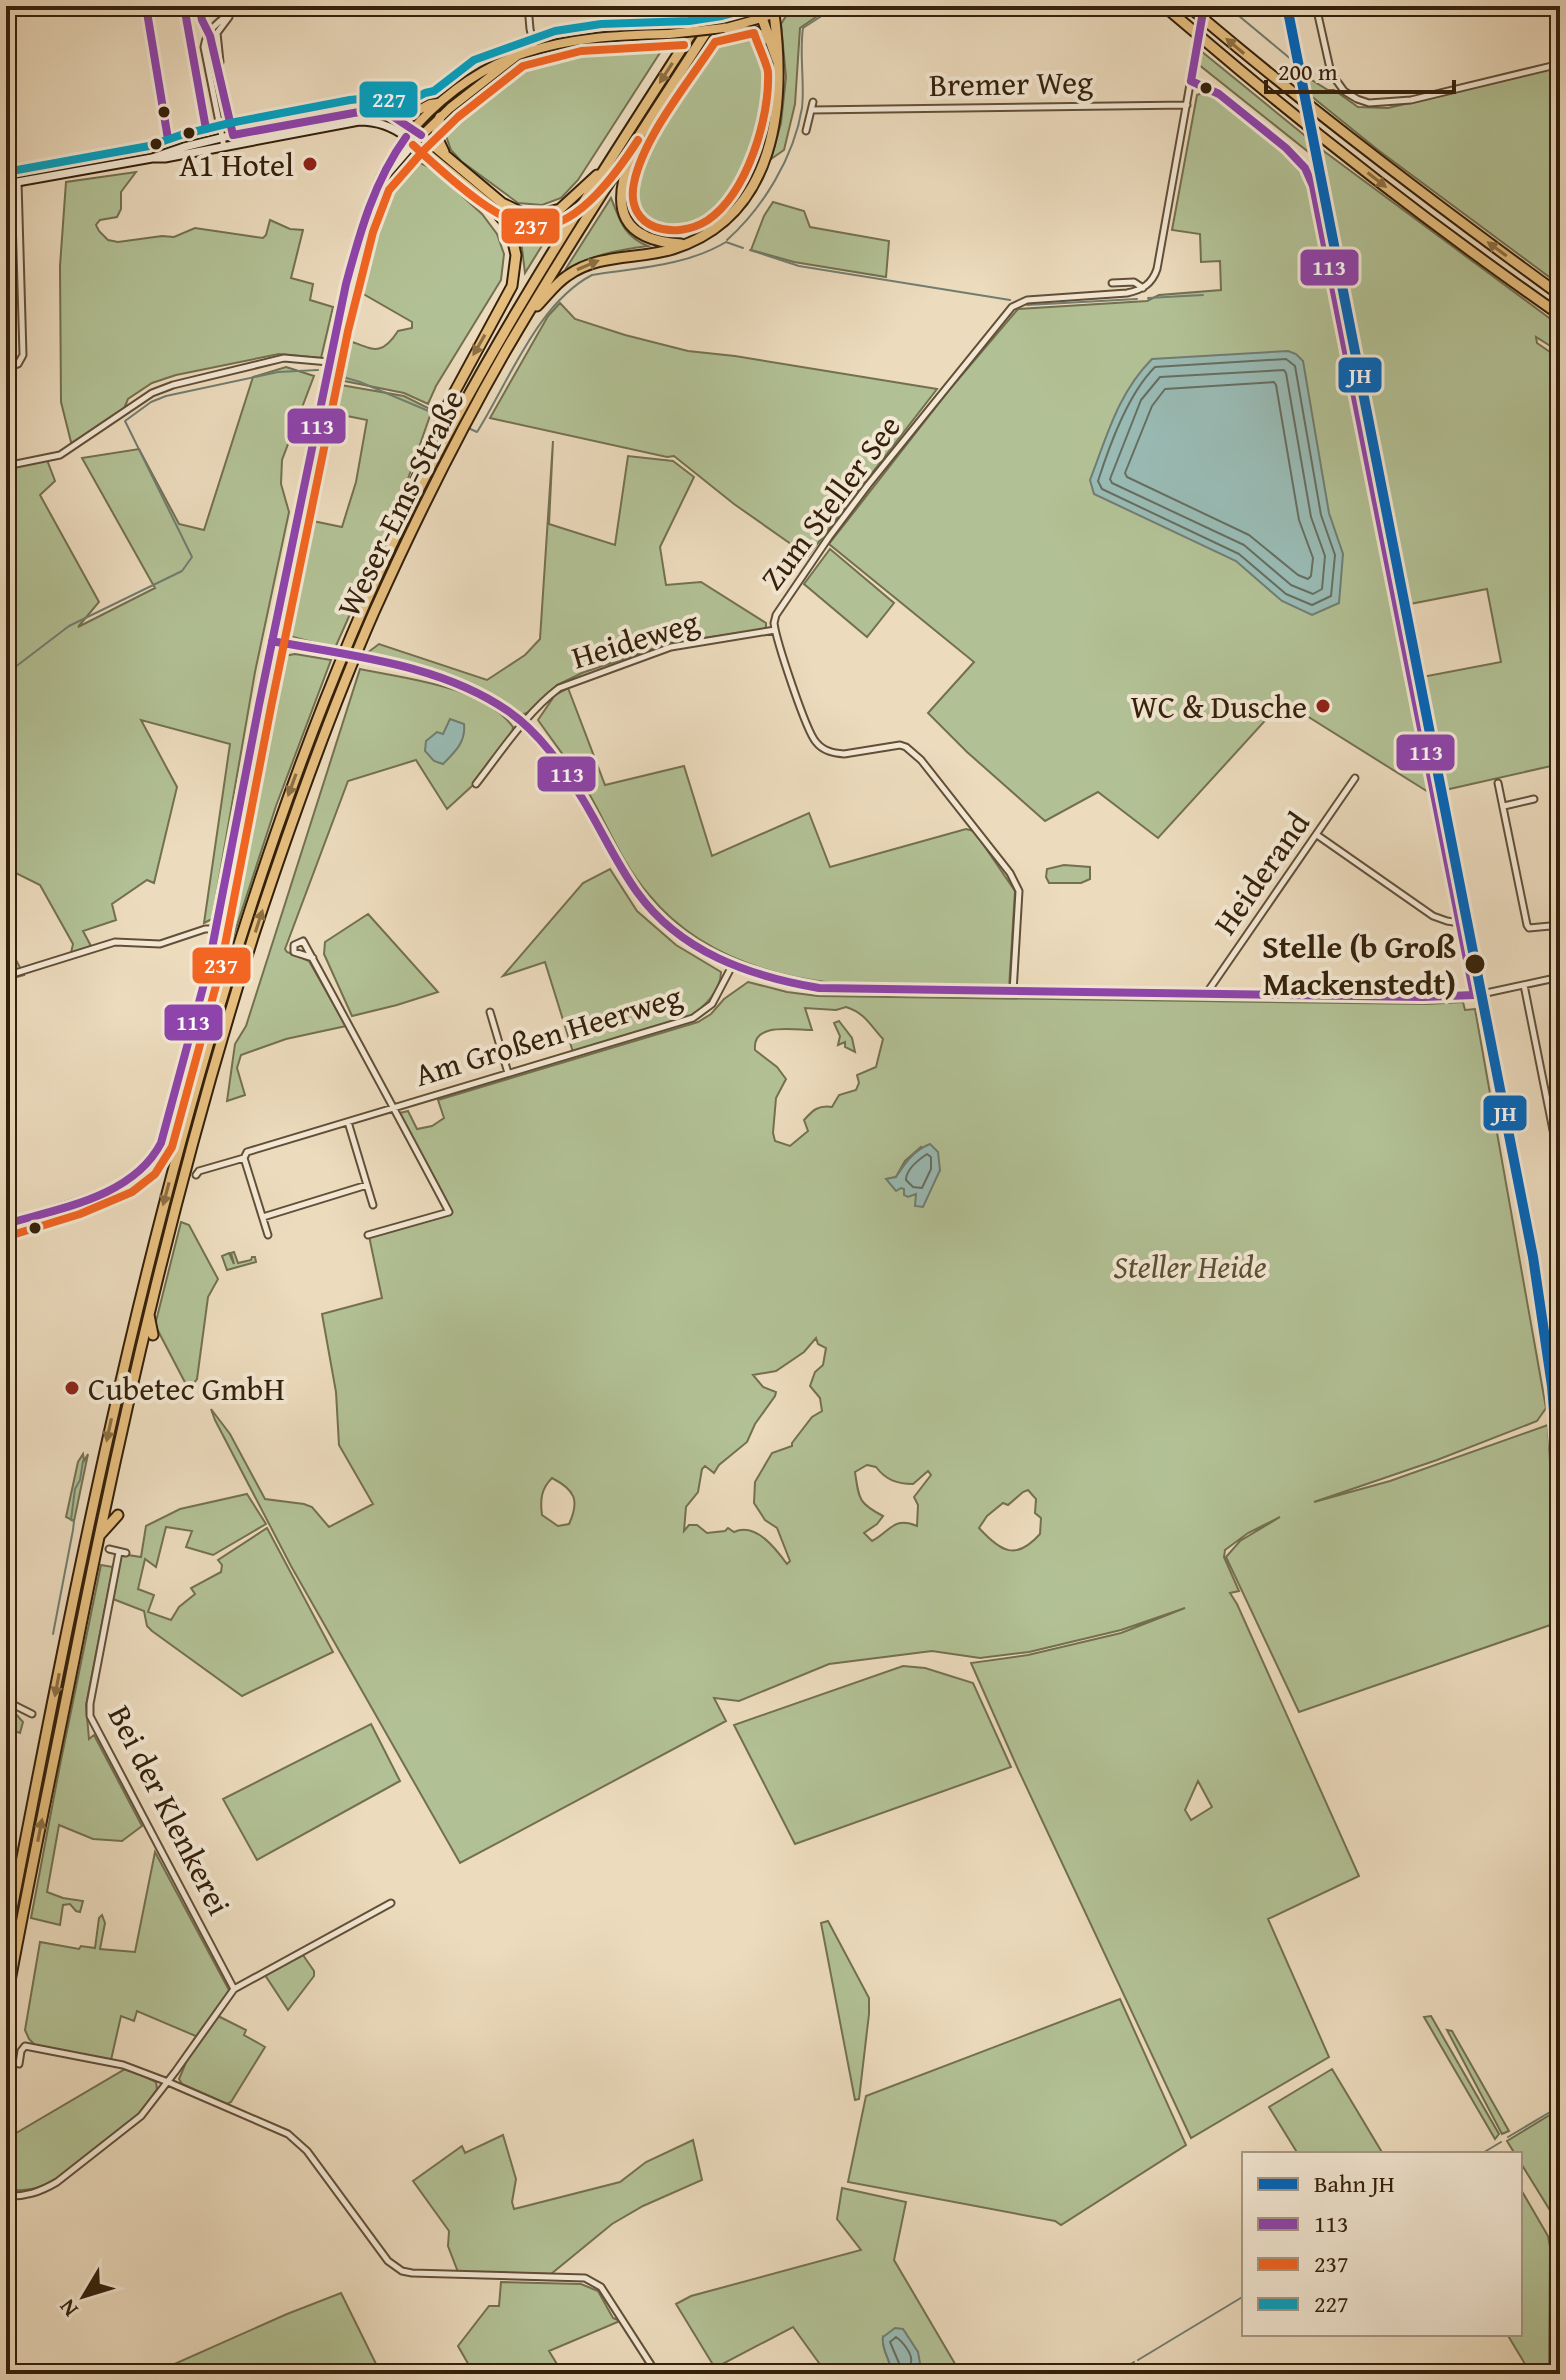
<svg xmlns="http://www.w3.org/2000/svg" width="1566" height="2380" viewBox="0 0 1566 2380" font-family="'Gentium Book Plus',serif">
	<rect width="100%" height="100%" fill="#ecdbbd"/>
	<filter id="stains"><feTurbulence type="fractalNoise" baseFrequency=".0025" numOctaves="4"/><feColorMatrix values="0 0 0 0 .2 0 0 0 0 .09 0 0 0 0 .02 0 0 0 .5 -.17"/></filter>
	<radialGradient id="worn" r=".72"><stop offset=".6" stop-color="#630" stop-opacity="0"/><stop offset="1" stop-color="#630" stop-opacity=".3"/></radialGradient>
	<path fill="#b2c195" stroke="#737050" stroke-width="2" fill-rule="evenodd" d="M800 6H832L800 28 795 104 784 150 771 159 781 123 786 77 781 24 789 11Z
		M737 35C746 37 759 39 764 49 766 53 766 62 767 67 772 96 769 130 757 157 753 167 746 175 740 184 720 216 694 246 652 232 633 225 628 205 627 187L712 40Z
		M665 45 578 180 561 198 542 205 518 203 461 161 451 150 446 136V124L453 115 471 99 505 75 550 56 597 49Z
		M1201 51 1325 152 1560 326V352L1536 337 1537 343 1560 359V764L1445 790 1422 677 1501 662 1487 589 1410 604 1321 162 1198 64Z
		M1560 67V285L1378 150 1311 96 1305 76 1328 90H1334L1358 107 1388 108Z
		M1202 93 1214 96C1243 119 1293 151 1307 184L1433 795 1283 701 1158 838 1098 792 1045 821 967 752 928 713 974 662 829 544 950 389 1018 309 1147 301 1159 295 1221 290 1220 261 1201 262 1200 234 1172 230 1197 95Z
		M416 161 431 168 482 214 497 234 504 254 501 280 436 386 428 404 404 393 334 379 344 359V339C372 348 380 359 398 331L412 328V322L353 288C361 246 370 177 416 161Z
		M136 172 121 192V209L117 217 100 220 96 225 99 231 108 240 118 242 162 236 174 237 195 228 263 238 266 235 270 220 290 229 303 230 291 278 313 284 310 300 333 307 321 358 279 354 176 375 152 383 128 399 123 411 72 446 61 402 60 266 66 182Z
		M611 198C620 220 623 236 648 246 618 250 591 255 565 270Z
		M773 202 804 211 810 227 889 241 886 277 794 262 751 250 764 216Z
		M561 215 525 273 521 240 511 217 539 224Z
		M560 303 575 319 625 335 688 351 735 356 937 389 808 556 734 504 674 456 667 457 490 418 548 316Z
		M286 367 314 376 282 460 281 484 289 512 255 672 212 919 204 923 230 744 141 720 177 787 154 883 147 880 112 904 116 920 83 931 91 946 71 953 73 944 40 885 14 872 6 875V468L47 460 55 481 40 495 99 602 78 627 155 588 82 458 139 449 179 524 204 530 253 377Z
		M335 384 404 396 432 410 401 499 335 648 293 637 284 629 303 519 342 527 356 482 367 420 332 413Z
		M553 441 549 524 615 545 628 456 673 461 694 477 660 547 666 585 701 582 766 623V629L670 643 582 673 557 685 527 713 520 715C473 680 423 670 367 653L379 644 487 680 525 655 540 639Z
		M830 549 894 603 867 637 804 584Z
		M295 654 331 660 276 806 207 1017 201 1015 270 676 273 668 284 656Z
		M360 669C408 679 483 686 513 727L512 734 472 786 447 809 416 760 348 781 285 949 287 952 309 961 346 1026 286 1039 241 1055 237 1068 245 1095 227 1101 235 1044 246 1026Z
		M568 688 605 785 684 766 712 856 809 813 830 867 966 829 974 831 1015 891 1009 989C885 987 736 1000 649 895 621 862 608 826 587 790 572 766 554 743 538 720L555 695Z
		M1064 865 1090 867V879L1081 883H1049L1046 877 1047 869Z
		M610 869 637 911 676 945 721 972C721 990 705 1007 690 1016L573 1052 545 962 503 976 583 883Z
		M368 914 438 992 397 1005 352 1016 324 954 325 942Z
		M6 941 24 975 6 980Z
		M748 982 787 992 818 996 1427 1004 1463 1002 1465 1010 1475 1009 1546 1408 1537 1421 1437 1460 1314 1502 1390 1481 1548 1425 1559 1622 1299 1712 1226 1557 1240 1541 1280 1517 1248 1533 1225 1550 1224 1557 1239 1591 1230 1593 1237 1604 1359 1876 1268 1919 1329 2057 1191 2138 1018 1769 971 1663 1028 1655 1121 1633 1185 1608 1121 1630 1029 1652 980 1658 932 1651 829 1664 739 1701 714 1698 726 1721 460 1863 291 1566 215 1420 211 1409 230 1434 265 1499 304 1504 312 1507 329 1527 373 1504 339 1445 336 1392 322 1314 382 1298 369 1236 450 1214 400 1113 408 1111 417 1129 432 1126 444 1118 438 1100 698 1022 711 1014 724 999ZM846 1007C865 1013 870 1025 883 1039L876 1067 857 1075 859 1083 856 1090 839 1095 832 1107C818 1105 813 1110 804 1120L808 1131 790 1146 775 1141 773 1133 776 1098 786 1079 777 1067 755 1050C752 1022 793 1030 812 1030L805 1008 836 1010ZM921 1147 940 1170 932 1184 904 1189 887 1179 896 1177 905 1161ZM816 1338 818 1344 826 1348 823 1365 815 1372 810 1386 820 1398 822 1411 812 1417 792 1443V1446L772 1453 755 1482 754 1503 765 1520 777 1528 790 1561 787 1564C776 1549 756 1522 734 1532L728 1528 725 1531 707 1533 697 1525H689L684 1531 686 1507 698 1492 702 1469 705 1466 714 1473 719 1465 747 1442 755 1424 775 1396 776 1392 763 1387 753 1375 776 1371 804 1352ZM867 1465 876 1467C886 1480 897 1484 913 1484L928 1471 931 1475 914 1497 918 1505 917 1526C893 1516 890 1532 872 1541L864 1533 877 1524 883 1516C858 1503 859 1499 855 1472ZM552 1478C575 1490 580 1500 569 1524L558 1526 542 1515C540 1500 541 1489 552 1478ZM1028 1490 1036 1499 1035 1513 1041 1518 1040 1534C1016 1561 1001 1552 979 1528L987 1516 1003 1503 1008 1505 1023 1492ZM1198 1781 1212 1807 1191 1820 1185 1810Z
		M839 1021 852 1038 855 1052 845 1047V1042L838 1045 840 1036 834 1023Z
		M181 1222 189 1225 218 1279 208 1297 197 1379 189 1390 155 1325Z
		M234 1252 238 1263 251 1260 252 1257H255L256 1262 227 1270 222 1256 229 1253 234 1264 231 1253Z
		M83 1454 84 1461 88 1454 74 1521 66 1517 78 1462Z
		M247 1494 266 1524 213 1555 186 1547 192 1531 166 1527 156 1567 145 1559 138 1589 154 1595 148 1612 171 1620 179 1607 195 1594 191 1588 221 1572 222 1565 218 1560 267 1528 333 1652 242 1696 152 1631 147 1626 144 1611 113 1599 121 1554 141 1557 146 1526 180 1509Z
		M101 1565 113 1567 86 1705 89 1739 94 1735 142 1826 122 1841 93 1839 59 1825 47 1892 63 1898 83 1901 80 1912 76 1911 70 1904 63 1905 60 1925 31 1918 60 1765Z
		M903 1666 925 1668 973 1683 1011 1767 795 1844 734 1725Z
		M6 1703 23 1722 20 1733 6 1728Z
		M371 1724 400 1781 257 1860 223 1799Z
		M155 1852 230 1992 198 2037 137 2011 134 2021 121 2016 111 2060 35 2045 29 2039 25 2030 40 1942 79 1949 81 1946 95 1948 99 1918 102 1915 105 1923 100 1949 135 1952Z
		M828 1921 869 1998V2014L859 2099 855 2100 821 1923Z
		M303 1955 314 1971V1976L288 2010 265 1975Z
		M1120 1999 1186 2145 1061 2225 1055 2221 848 2182 866 2096Z
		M218 2016 246 2030 244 2035 265 2047 231 2102 227 2104 182 2084 179 2079 187 2060Z
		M1431 2016 1499 2134 1495 2139 1424 2017Z
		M1447 2030 1452 2031 1509 2131 1502 2134Z
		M127 2068 156 2082 157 2089 143 2111 60 2177C39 2189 30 2191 6 2190V2139Z
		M1332 2069 1383 2154H1298L1269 2107Z
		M1558 2110 1556 2220 1520 2162V2154H1515L1507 2141Z
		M503 2135 516 2179 512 2202 514 2209 620 2182 646 2162 693 2140 702 2180 643 2206 612 2224 551 2274 458 2272 448 2246 449 2231 413 2181 462 2146 465 2153Z
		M842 2188 906 2202 894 2260 961 2374H914L918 2369 883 2337C881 2351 892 2360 891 2374H827L793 2327 715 2368 676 2304 691 2296 861 2250 837 2219Z
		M1520 2188 1548 2236 1550 2247 1549 2374H1531L1507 2334H1520Z
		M501 2282 581 2284 598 2291 613 2318 620 2321 549 2351 563 2374H474L458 2346 489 2306H499Z
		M341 2293 381 2374H152L287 2314Z"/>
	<path fill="#99bbb5" stroke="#717d71" stroke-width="2" d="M1288 351 1296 354 1303 361 1329 513 1343 554 1339 603 1312 615 1282 601 1236 561 1094 494 1090 480C1107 436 1118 393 1152 359Z
		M450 719 464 724C466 742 455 752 443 764L434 761 425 751 426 741 437 732 443 734Z
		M930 1144 938 1152 940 1170 923 1207 915 1206 916 1194 908 1197 904 1195V1189L901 1188 896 1191 886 1179 896 1177C905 1163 914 1150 930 1144Z
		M895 2328 903 2329 918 2352 920 2363 914 2374H891C892 2360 881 2351 883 2337Z"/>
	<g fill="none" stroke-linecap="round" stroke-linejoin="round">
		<path stroke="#666e60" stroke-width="2" d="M1286 359 1295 366 1321 515 1335 555 1331 596 1312 605 1286 594 1239 554 1102 489 1098 481C1110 444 1128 394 1155 367Z
			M1284 370 1286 373 1311 517 1325 556 1322 589 1313 594 1291 585 1244 545 1112 483 1110 479 1141 400 1160 377Z
			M1274 382 1276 385 1299 520 1313 558 1311 576 1308 579 1298 575 1249 535 1127 477 1125 473 1152 406 1165 389Z
			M927 1154 931 1157V1169L922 1188 913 1187 906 1180C906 1169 918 1160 927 1154Z
			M899 2374V2363L890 2342 896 2337C902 2341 913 2354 911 2362 911 2367 908 2370 908 2374"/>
		<path stroke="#717d71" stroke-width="2" d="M1227 6 1292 60
			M727 240C763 208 794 157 802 108 805 82 799 55 803 28L837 6
			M750 250 799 266 1010 300
			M1148 298 1203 295
			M1027 305 1137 299
			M333 374 360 382 438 415
			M466 427 477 432C509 381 538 303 592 275 637 268 686 266 726 242L743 248
			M6 674 69 626 182 571 192 557 125 421 151 402 166 396 278 372 318 370
			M6 1573 16 1592 6 1595
			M53 1634 73 1530 74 1521 71 1520 75 1489 80 1480 83 1461
			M1508 2137 1557 2108
			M1481 2154 1501 2142
			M1138 2360 1244 2296
			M1115 2374 1134 2362"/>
		<g stroke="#624f38" stroke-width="9">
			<path id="street" d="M199 6 202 20 210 36 235 145
				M528 6 530 29 535 50
				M1316 6 1331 73 1344 91 1357 99 1369 103 1411 100 1560 64
				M220 62 217 33 229 17
				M1191 81 1219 94 1286 148 1305 168 1313 186 1474 995
				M811 110 1187 105
				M228 116C238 124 245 128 258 127
				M806 131 813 102
				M224 147 204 47C207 26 225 18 239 6
				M6 228 19 226
				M1112 283 1134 282 1143 288
				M6 368 18 364 23 355 18 182
				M6 466 60 455 152 393 173 385 284 358 329 362
				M272 641 313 650
				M384 663C442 676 497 694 540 738 568 768 586 805 605 840 617 861 629 883 644 902 687 956 753 979 819 988L1438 997 1477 995 1560 977
				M1498 783 1527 925 1529 928 1550 926 1558 931 1560 941
				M476 784C501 752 526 713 559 688L671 647 775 630
				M1504 806 1534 799
				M1317 835 1433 916 1447 921 1460 923
				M313 958 294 952V945L303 941C352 1031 401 1121 449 1212L368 1235
				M6 976 115 942 160 944 205 929H217
				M1524 985 1560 1165
				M1013 992 1019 891 1010 873 921 760 906 747 900 745 844 754C833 753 823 751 816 742 806 731 776 640 774 623L776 615 829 537 868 485 1012 307 1027 300 1127 293C1142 290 1152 284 1157 269L1204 6
				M1206 994 1355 778
				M490 1012 508 1073
				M348 1122 373 1205
				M196 1175 199 1171 244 1158
				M263 1217 367 1185
				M268 1235 244 1158 247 1152 693 1018 712 1004 732 966
				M109 1549 126 1553
				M119 1552 90 1704V1716L234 1989
				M6 1701 32 1714
				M19 2064 21 2051 25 2046 123 2065 168 2082 288 2134 307 2151 388 2261 402 2271 412 2273 585 2278 601 2287 657 2374
				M6 2196C25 2197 40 2192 57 2182L141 2116 175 2072 234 1989 391 1903"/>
		</g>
		<g stroke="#34200b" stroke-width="11">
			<path id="secondary" d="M383 179 414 143
				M6 184 152 158 184 147 233 135 352 112H386L413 129
				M6 1224C42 1213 111 1196 139 1173 149 1165 155 1155 161 1143L208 969 259 705 346 284C359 234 373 178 406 137 392 126 377 121 359 121L165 158H152"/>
		</g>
		<g stroke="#34200b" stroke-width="12">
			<path id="primary" d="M729 27 762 18 789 6
				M518 55 450 108 414 143 406 137C481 48 559 36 669 34
				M386 112 413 113 430 104 438 103"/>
		</g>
		<g stroke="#34200b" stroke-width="13">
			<path id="highway" d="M1164 6 1196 33
				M1188 6 1199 15
				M762 18 777 60
				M1206 21C1320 117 1439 207 1560 295
				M724 28 755 32 769 40
				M1203 39C1318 137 1437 229 1560 315
				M440 117 436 135 444 152
				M421 135 502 203 523 213 538 215 560 209 597 175
				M630 159C611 210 622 240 681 244
				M537 306C547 296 555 284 567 276 599 253 637 260 673 249 777 216 786 105 774 13
				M408 499 446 408 512 286 516 255 511 233 504 221 491 206 414 143
				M149 1315 153 1335
				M100 1535 118 1515
				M6 1940C71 1605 135 1270 239 944 285 798 338 655 405 517 492 338 602 173 709 6
				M6 2003C27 1887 52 1771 75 1655 123 1412 179 1171 254 934 290 825 328 717 374 612 414 523 457 436 505 352 574 234 649 121 723 6"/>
		</g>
		<use href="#street" stroke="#f3e8d4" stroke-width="5"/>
		<use href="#secondary" stroke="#f3e8d4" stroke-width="7"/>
		<use href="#primary" stroke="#e6be7e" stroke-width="8"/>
		<use href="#highway" stroke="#e6be7e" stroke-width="9"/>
		<g stroke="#624f38" stroke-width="9" stroke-linecap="butt">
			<path id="street-bridge" d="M313 650 384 663"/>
		</g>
		<g stroke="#34200b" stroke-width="12" stroke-linecap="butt">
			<path id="primary-bridge" d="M669 34 724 28"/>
		</g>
		<g stroke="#34200b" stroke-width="13" stroke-linecap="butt">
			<path id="highway-bridge" d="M1199 15 1206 21
				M1196 33 1203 39"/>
		</g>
		<use href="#street-bridge" stroke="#f3e8d4" stroke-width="5"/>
		<use href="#primary-bridge" stroke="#e6be7e" stroke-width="8"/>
		<use href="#highway-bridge" stroke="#e6be7e" stroke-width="9"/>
		<g stroke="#f3e8d4" stroke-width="14">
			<path id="bus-1" d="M146 6 168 139
				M184 6 206 129
				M199 6 202 20 210 36 233 135
				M1191 81 1219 94 1286 148 1305 168 1313 186 1474 995
				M1191 81 1204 6
				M233 135 370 110 386 112 421 135
				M272 641C351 656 440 664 508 711 540 733 562 766 582 798 601 829 616 863 637 892 680 952 749 976 819 988L1423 997 1474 995
				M6 1224C60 1208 133 1197 161 1143L208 969 259 705 346 284C360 232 374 181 406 137"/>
		</g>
		<g stroke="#f3e8d4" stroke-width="14">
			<path id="bus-2" d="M754 33C757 43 767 64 768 72 770 118 747 193 708 220 676 241 624 230 634 183 643 137 689 82 715 42Z
				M413 145C441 170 501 229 540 227 581 224 618 171 638 140
				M9 1236 80 1214 132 1192 155 1174 172 1147 220 971 271 707 348 331 373 232 389 190 423 151 458 117 523 66 581 51 684 45"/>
		</g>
		<g stroke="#f3e8d4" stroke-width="14">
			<path id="bus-3" d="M6 172 149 146 181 135 230 123 350 100 370 98 410 101 425 93 434 91 474 60 555 31 601 24 689 21 722 16 759 6"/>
		</g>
		<use href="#bus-1" stroke="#8e44ad" stroke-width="8"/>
		<use href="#bus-2" stroke="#f26522" stroke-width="8"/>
		<use href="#bus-3" stroke="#03a2c4" stroke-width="8"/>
		<g stroke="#f3e8d4" stroke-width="16">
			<path id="rail-1" d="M1287 6 1533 1257 1552 1386 1560 1485"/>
		</g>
		<use href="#rail-1" stroke="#0065bd" stroke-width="10"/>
	</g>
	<defs><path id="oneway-solid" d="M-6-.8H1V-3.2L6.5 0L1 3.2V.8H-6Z" transform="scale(2)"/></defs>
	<g fill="#8d6f44">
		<use href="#oneway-solid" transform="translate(1235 46) rotate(-140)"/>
		<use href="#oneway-solid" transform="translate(666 73) rotate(123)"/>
		<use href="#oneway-solid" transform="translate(1377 180) rotate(38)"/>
		<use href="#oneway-solid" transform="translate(1497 249) rotate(-144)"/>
		<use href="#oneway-solid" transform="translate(588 265) rotate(-23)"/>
		<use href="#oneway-solid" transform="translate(479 345) rotate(120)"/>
		<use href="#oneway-solid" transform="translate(292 785) rotate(110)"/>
		<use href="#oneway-solid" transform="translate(259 921) rotate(-72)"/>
		<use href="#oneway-solid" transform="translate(166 1194) rotate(105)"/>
		<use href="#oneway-solid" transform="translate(109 1430) rotate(102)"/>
		<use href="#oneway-solid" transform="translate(57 1685) rotate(101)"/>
		<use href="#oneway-solid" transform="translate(40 1830) rotate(-79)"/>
	</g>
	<g fill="#34200b" stroke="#f3e8d4" stroke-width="3">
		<circle cx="1206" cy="88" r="7"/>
		<circle cx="164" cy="112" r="7"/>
		<circle cx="189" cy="133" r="7"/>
		<circle cx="156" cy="144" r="7"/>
		<circle cx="1475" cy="964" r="11"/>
		<circle cx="35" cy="1228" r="7"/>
	</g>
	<g fill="#8f2418" stroke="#f3e8d4" stroke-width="3">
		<circle cx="310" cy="164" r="8"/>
		<circle cx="1323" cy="706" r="8"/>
		<circle cx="72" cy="1388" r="8"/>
	</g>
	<g text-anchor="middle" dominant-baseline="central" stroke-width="8" stroke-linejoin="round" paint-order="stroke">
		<g font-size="32" fill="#34200b" stroke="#f3e8d4">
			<text transform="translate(1011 83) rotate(-1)">Bremer Weg</text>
			<text transform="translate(830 502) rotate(-53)">Zum Steller See</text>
			<text transform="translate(400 503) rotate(-64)">Weser-Ems-Straße</text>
			<text transform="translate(635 639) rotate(-17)">Heideweg</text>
			<text transform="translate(1261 873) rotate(-55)">Heiderand</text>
			<text transform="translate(548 1035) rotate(-17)">Am Großen Heerweg</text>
			<text transform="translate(170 1810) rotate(63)">Bei der Klenkerei</text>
		</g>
		<g font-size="32" fill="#34200b" stroke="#f3e8d4" text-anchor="end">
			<text x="294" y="164">A1 Hotel</text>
			<text x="1307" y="706">WC &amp; Dusche</text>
			<text x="88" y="1388" text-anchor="start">Cubetec GmbH</text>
		</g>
		<g font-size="32" font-weight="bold" fill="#34200b" stroke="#f3e8d4" text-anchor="end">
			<text x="1456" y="946">Stelle (b Groß<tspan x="1456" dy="37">Mackenstedt)</tspan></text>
		</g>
		<g font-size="32" font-style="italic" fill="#5a5034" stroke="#f3e8d4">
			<text x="1190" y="1266">Steller Heide</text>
		</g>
	</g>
	<g stroke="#f3e8d4" stroke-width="3">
		<rect x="358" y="80" width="61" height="39" rx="8" fill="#03a2c4"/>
		<rect x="500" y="207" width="61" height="38" rx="8" fill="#f26522"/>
		<rect x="1299" y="248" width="61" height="39" rx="8" fill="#8e44ad"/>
		<rect x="1337" y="356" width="46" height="38" rx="8" fill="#0065bd"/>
		<rect x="286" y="407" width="61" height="38" rx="8" fill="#8e44ad"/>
		<rect x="1395" y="733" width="61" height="39" rx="8" fill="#8e44ad"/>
		<rect x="536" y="755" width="61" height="38" rx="8" fill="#8e44ad"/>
		<rect x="191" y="946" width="61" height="39" rx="8" fill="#f26522"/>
		<rect x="163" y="1003" width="61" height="39" rx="8" fill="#8e44ad"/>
		<rect x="1482" y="1094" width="46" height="38" rx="8" fill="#0065bd"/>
	</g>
	<g font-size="22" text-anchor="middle" font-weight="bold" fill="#fff">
		<text x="389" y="107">227</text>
		<text x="531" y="234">237</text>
		<text x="1329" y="275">113</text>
		<text x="1360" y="383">JH</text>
		<text x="317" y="434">113</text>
		<text x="1426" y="760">113</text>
		<text x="567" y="782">113</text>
		<text x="221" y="973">237</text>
		<text x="193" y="1030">113</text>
		<text x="1505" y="1121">JH</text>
	</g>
	<rect width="1566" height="2380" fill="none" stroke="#ecdbbd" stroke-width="32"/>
	<rect x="8" y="8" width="1550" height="2364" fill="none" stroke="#34200b" stroke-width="4"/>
	<rect x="16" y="16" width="1534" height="2348" fill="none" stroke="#34200b" stroke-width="2"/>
	<rect x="1242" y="2152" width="280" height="184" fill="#f3e8d4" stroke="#a79884" stroke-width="2"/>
	<rect x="1258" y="2178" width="40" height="12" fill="#0065bd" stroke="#a79884" stroke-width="2"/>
	<text x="1314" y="2192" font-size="24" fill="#34200b">Bahn JH</text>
	<rect x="1258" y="2218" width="40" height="12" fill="#8e44ad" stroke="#a79884" stroke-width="2"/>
	<text x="1314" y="2232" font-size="24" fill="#34200b">113</text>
	<rect x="1258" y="2258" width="40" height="12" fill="#f26522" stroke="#a79884" stroke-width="2"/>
	<text x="1314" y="2272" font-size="24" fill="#34200b">237</text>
	<rect x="1258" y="2298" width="40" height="12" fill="#03a2c4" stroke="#a79884" stroke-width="2"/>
	<text x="1314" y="2312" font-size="24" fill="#34200b">227</text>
	<g transform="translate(84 2296) rotate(232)" stroke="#f3e8d4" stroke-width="6" paint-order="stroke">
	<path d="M0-6L14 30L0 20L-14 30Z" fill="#34200b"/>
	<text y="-12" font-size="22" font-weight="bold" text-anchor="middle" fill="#34200b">N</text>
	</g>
	<path d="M1266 80v12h188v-12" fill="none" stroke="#34200b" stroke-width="4"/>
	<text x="1278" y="80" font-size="24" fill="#34200b" stroke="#f3e8d4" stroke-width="6" paint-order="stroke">200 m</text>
	<rect width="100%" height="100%" filter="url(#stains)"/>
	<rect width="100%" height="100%" fill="url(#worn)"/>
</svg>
